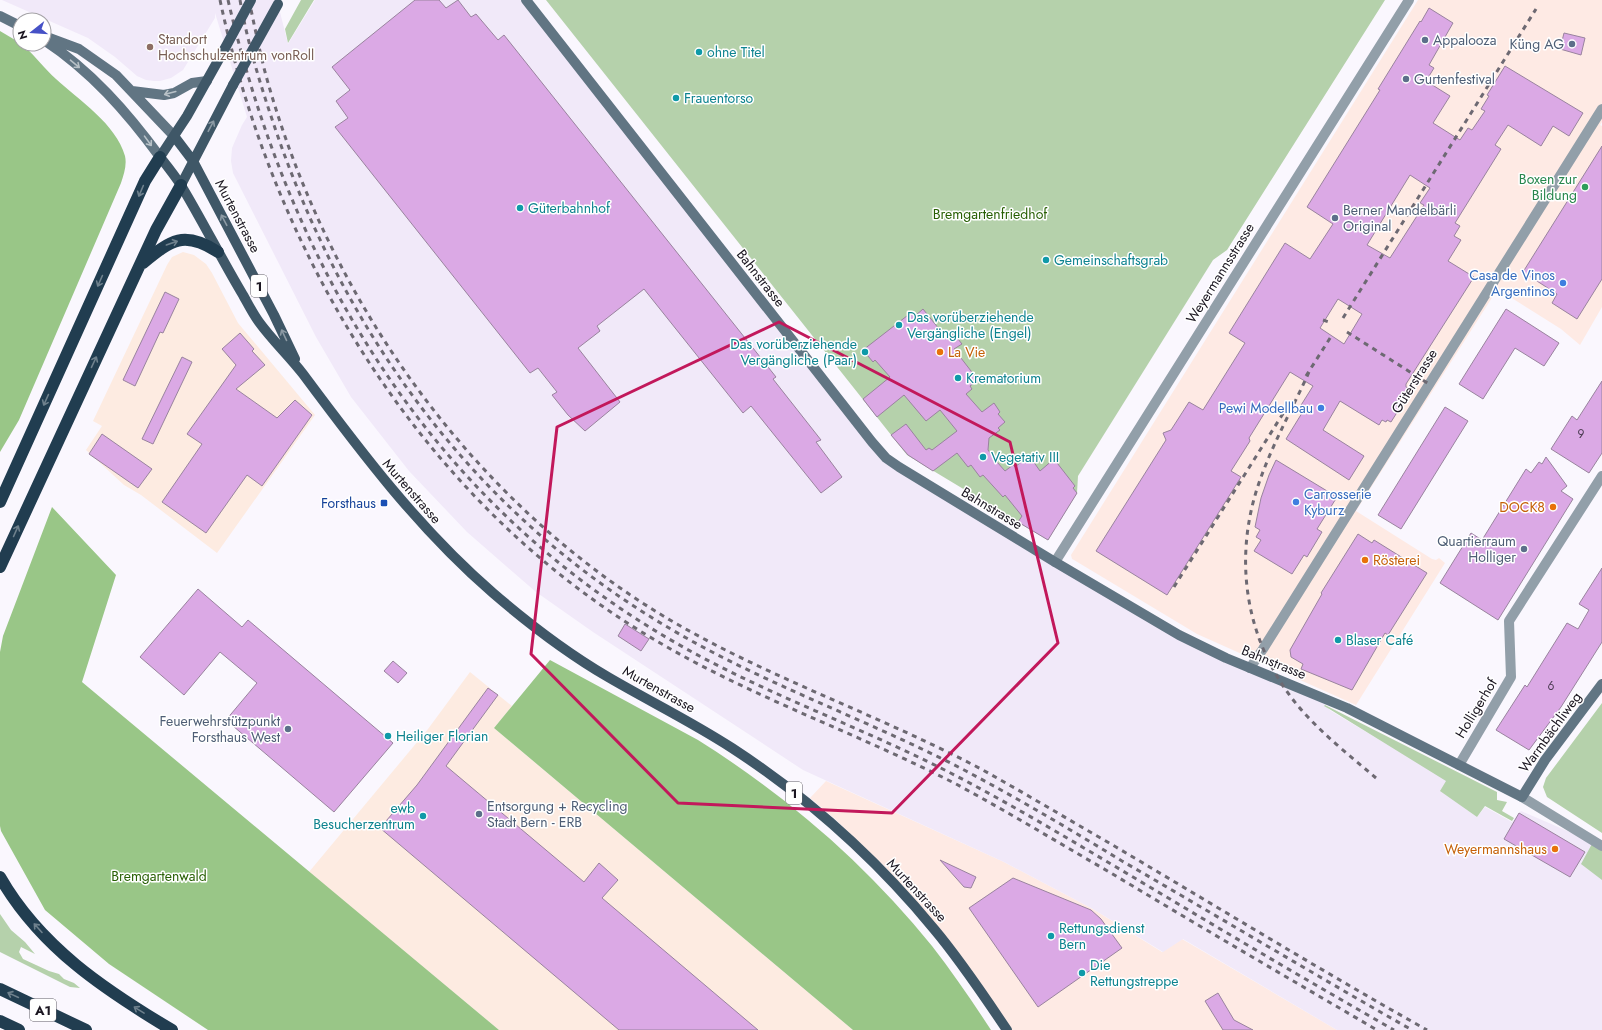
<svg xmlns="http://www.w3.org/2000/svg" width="1602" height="1030" viewBox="0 0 1602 1030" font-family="Jost,sans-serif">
	<rect width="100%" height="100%" fill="#faf7fe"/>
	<path fill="#feeae4" d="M1418 0H1602V122L1600 125 1602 126V307L1580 345 1561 329 1507 295 1495 293 1356 511 1432 559 1436 560 1439 558 1445 563 1356 705 1197 634 1074 560 1072 559 1071 555Z
		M826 781 1004 862 1093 909 1162 952 1182 939 1337 1030H1010L951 945 911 895 886 868 836 820 810 798Z"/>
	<path fill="#fdebe1" d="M183 252 194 255 206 264 212 273 238 323 315 415 217 553 141 495 124 485 86 450 102 426 93 421 167 265 172 257Z
		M470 672 512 706 494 728 853 1030H499L309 872 428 729Z"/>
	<path fill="#f1e9f9" d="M2 0H277L288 44 315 0H526L878 450 1179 635 1327 699 1325 706 1331 711 1447 780 1441 791 1477 817 1485 807 1512 822 1521 811 1593 842 1602 854V1030H1337L1183 939 1163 952 1093 909 1004 862 803 770 593 632 536 592 467 532 409 471 351 397 316 337 233 173 231 161 232 148 242 125 247 117 215 13V18L183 70 171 78 160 81H154L146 80 137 76 115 57 88 38Z"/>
	<path fill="#b5d1ab" d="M301 0H314L288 43 285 29Z
		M546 0H1385L1227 250 1213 260 1078 476 1077 493 1048 540 907 455Z
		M1602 703V833L1547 797 1543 787 1546 778Z
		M1325 705 1497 792V800L1507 802 1502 811 1514 818 1512 821 1485 806 1477 817 1440 791 1446 781 1331 710 1324 706Z
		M1593 842 1602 847V880L1581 864Z
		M0 914 11 930 25 942 35 954 21 947 19 952 23 959 49 971 59 974 64 979 74 983 80 988 70 987 0 952Z"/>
	<path fill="#99c687" d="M0 31C8 36 18 41 26 48 36 57 45 69 56 79 79 100 116 124 125 156 127 165 124 174 121 183L19 420 0 452Z
		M52 507 116 575 82 682 499 1030H208L109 964 45 910 1 831 0 826V652L3 636Z
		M550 660 698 740C787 796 866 864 932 946 953 973 972 1001 991 1030H853L494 728Z"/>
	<path fill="#dba9e5" stroke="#99839e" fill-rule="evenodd" d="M415 0H439L446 8 458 0 471 17 476 14 498 40 504 35 776 377 773 379 821 440 816 442 842 477 821 493 751 406 743 413 644 289 597 326 600 331 578 348 620 402 585 431 568 415 552 395 557 392 538 368 530 373 335 127 348 118 336 101 350 90 332 67Z
		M1429 8 1453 23 1429 65 1434 68 1426 81 1450 96 1433 123 1460 140 1468 128 1472 130 1485 111 1481 109 1489 96 1487 95 1505 66 1583 113 1569 136 1553 126 1541 146 1508 125 1495 145 1501 149 1455 223 1460 226 1454 236 1461 240 1448 261 1474 277 1406 384V387L1411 390 1391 422 1387 420 1386 422 1382 420 1379 425 1340 401 1323 430 1364 456 1349 480 1286 439 1302 413 1298 410 1313 386 1290 372 1249 438 1250 441 1231 471 1241 477 1167 595 1096 551 1166 440 1163 433 1171 430 1189 402 1203 410 1245 343 1229 333 1285 243 1310 259 1333 224 1307 207 1380 90 1378 89 1420 21 1421 22ZM1410 175 1430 188 1420 203 1424 205 1390 258 1367 245ZM1338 299 1362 314 1344 344 1320 328Z
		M1564 33 1585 38 1581 55 1560 49Z
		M1602 146V279L1577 319 1552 303 1557 294 1523 272Z
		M165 292 179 299 163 333 160 332 135 386 123 380Z
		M923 309 947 339 954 334 962 344 954 349 978 380 970 386 972 389 966 394 982 412 994 403 1000 412 998 414 1005 422 998 428 1000 430 989 438 988 450 997 462 1005 471 1013 465 1015 467 1025 459 1033 461 1040 471 1054 459 1075 486 1073 488 1077 493 1048 540 1018 522 1022 516 1005 495 1003 497 983 475 980 477 971 465 968 467 957 453 933 471 908 455 891 435 906 424 926 450 929 448 932 450 957 431 940 410 926 421 904 395 877 417 863 399 890 377 875 360 873 362 863 350 912 312 915 316Z
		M1506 309 1559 343 1544 366 1515 348 1483 399 1459 384Z
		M240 333 254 349 252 351 265 365 236 389 277 418 295 400 312 415 262 486 247 475 206 533 162 502 202 444 187 434 236 365 222 349Z
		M182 357 192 362 153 444 142 439Z
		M1602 381V453L1589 473 1551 449 1572 416 1577 420Z
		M1445 407 1468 421 1401 529 1378 515Z
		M102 434 152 469 138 488 89 454Z
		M1546 457 1567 486 1561 491 1573 499 1498 620 1440 583 1471 533 1482 540 1526 469 1531 473 1539 462 1542 464Z
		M1276 460 1337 497 1317 529 1322 532 1307 557 1304 555 1292 574 1254 551 1261 540 1256 537 1260 530 1255 527 1261 498 1269 475Z
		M1358 534 1372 543 1374 540 1427 573 1388 635 1385 633 1352 690 1301 669 1303 664 1291 657 1290 650 1322 594 1321 593Z
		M1602 568V642L1561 707 1529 750 1496 730 1525 685 1527 687 1567 623 1578 629 1589 610 1579 604Z
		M198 589 242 627 248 620 393 743 334 812 226 720 257 683 220 652 184 695 140 657Z
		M625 624 649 639 641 651 618 636Z
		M393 661 407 673 398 683 384 671Z
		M488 688 498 695 446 766 584 882 599 863 618 880 602 898 758 1030H619L380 828 417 785Z
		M1519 813 1585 852 1570 877 1504 839Z
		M940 860 976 877 971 888 964 887Z
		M1013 878 1091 910 1101 919 1122 948 1038 1007 969 908Z
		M1218 993 1234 1020 1253 1030H1223L1205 1001Z"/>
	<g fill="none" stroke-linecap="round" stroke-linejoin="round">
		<path stroke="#929fa9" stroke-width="10" d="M1055 562 1409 0
			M1250 668 1263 649 1602 109
			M1459 765 1511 677 1509 621 1602 476
			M1522 797 1602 846"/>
		<path stroke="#617583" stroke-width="10" d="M526 0 872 442 886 458 899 467 1055 562 1179 635 1226 658 1347 708 1522 797 1545 760 1602 684
			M0 16 20 26
			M44 36 79 49 116 75 174 136
			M44 40C91 71 127 112 160 157
			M132 91 164 95 174 93 192 83 207 81"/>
		<path stroke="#3f5767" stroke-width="10" d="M224 50 187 116 160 157C168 167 176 177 182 187 203 222 222 260 243 295 248 304 253 314 259 322 272 340 289 356 303 374 361 452 419 529 493 593 529 624 567 653 608 677 649 701 692 722 732 748 807 797 877 860 934 929 961 961 984 996 1007 1030
			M174 136 193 161 274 315 295 359
			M181 185 233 85"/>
		<path stroke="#213d50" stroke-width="12" d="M143 263C171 240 184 230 218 252
			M0 502 145 181 160 157
			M0 567 156 230 181 185
			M0 877C40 947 105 990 172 1030
			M0 989 86 1030
			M0 1021 19 1030"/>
		<path stroke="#6d6972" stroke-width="3" stroke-dasharray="5 5" stroke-linecap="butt" d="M220 0C275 259 424 504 655 640 751 697 857 733 956 784 1008 812 1059 843 1111 873 1199 926 1288 978 1377 1030
			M228 0C292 274 434 507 683 647 774 698 872 731 964 780 1021 810 1077 844 1133 877 1220 929 1306 980 1394 1030
			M240 0C248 46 262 90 277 134 348 339 476 513 664 625 760 683 867 719 966 771 1019 799 1071 830 1122 861 1219 917 1315 975 1412 1030
			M249 0C254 24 259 48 265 72 326 296 469 501 670 620 769 678 879 715 981 769 1026 794 1071 821 1116 847 1219 908 1322 971 1427 1030
			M1343 318 1536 9
			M1323 320 1329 322
			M1347 332 1429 384
			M1309 372C1291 412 1269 450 1256 492 1234 565 1247 641 1294 701 1317 730 1348 754 1376 778
			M1306 376 1332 335
			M1174 587 1284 412"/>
		<path stroke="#3f5767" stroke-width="10" d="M224 50 251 0
			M233 85 278 4"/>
	</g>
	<defs><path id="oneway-shaft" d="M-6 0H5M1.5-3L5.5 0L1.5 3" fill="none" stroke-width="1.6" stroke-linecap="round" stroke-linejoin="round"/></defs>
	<g stroke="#b8c1c7">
		<use href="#oneway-shaft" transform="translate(75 64) rotate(40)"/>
		<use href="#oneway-shaft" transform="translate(170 93) rotate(165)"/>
		<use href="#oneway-shaft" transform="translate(148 141) rotate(54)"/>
	</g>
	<g stroke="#8c9aa4">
		<use href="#oneway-shaft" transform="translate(211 126) rotate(-62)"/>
		<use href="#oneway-shaft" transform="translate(224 220) rotate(-118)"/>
		<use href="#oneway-shaft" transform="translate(284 335) rotate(-115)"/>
	</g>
	<g stroke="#6f818d">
		<use href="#oneway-shaft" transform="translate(141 191) rotate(113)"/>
		<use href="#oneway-shaft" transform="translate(172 243) rotate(-19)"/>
		<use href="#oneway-shaft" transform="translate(100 281) rotate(114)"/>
		<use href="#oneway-shaft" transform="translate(94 362) rotate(-65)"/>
		<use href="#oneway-shaft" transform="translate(46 400) rotate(114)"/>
		<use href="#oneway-shaft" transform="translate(16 531) rotate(-66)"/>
		<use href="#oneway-shaft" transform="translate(38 928) rotate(-132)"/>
		<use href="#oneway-shaft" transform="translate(13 995) rotate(-155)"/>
		<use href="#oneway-shaft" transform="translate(139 1010) rotate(-148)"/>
	</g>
	<path fill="none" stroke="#c2185b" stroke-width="3" stroke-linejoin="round" d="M779 322 1010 442 1058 643 892 813 678 803 531 654 557 427Z"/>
	<g fill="#5c6f8a" stroke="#fff" stroke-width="1.5">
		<circle cx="1425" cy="40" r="4"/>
		<circle cx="1572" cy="44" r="4"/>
		<circle cx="1406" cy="79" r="4"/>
		<circle cx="1335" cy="218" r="4"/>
		<circle cx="1524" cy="549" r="4"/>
		<circle cx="288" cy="729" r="4"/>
		<circle cx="479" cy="814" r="4"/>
	</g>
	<circle fill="#8d6e63" stroke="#fff" stroke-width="1.5" cx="150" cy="47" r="4"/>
	<g fill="#0f9aa8" stroke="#fff" stroke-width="1.5">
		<circle cx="699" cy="52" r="4"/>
		<circle cx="676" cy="98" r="4"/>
		<circle cx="520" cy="208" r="4"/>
		<circle cx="1046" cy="260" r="4"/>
		<circle cx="899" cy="325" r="4"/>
		<circle cx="865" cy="352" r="4"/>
		<circle cx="958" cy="378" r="4"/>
		<circle cx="983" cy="457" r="4"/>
		<circle cx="1338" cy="640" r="4"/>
		<circle cx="388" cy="736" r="4"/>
		<circle cx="423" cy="816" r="4"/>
		<circle cx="1051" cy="936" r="4"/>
		<circle cx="1082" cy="973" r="4"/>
	</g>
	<circle fill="#2e9e5b" stroke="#fff" stroke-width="1.5" cx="1585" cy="187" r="4"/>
	<g fill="#3f7fe0" stroke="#fff" stroke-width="1.5">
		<circle cx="1563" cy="283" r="4"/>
		<circle cx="1321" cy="408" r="4"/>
		<circle cx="1296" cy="502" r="4"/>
	</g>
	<g fill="#e8710a" stroke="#fff" stroke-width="1.5">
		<circle cx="940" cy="352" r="4"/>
		<circle cx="1553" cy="507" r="4"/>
		<circle cx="1365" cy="560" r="4"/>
		<circle cx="1555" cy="849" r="4"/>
	</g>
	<rect fill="#1a4fb4" stroke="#fff" stroke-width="1.5" x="380" y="499" width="8" height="8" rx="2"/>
	<g text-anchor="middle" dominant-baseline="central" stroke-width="3" stroke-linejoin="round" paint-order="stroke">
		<g font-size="12" fill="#4b3b52">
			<text x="1581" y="434">9</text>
			<text x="1551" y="686">6</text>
		</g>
		<g fill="#fff" stroke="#5f5c64" stroke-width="1">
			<rect x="251" y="275" width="16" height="22" rx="3"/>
			<rect x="786" y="782" width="16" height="22" rx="3"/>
			<rect x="30" y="999" width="26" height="22" rx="3"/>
		</g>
		<g font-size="13" font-weight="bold" fill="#1b1621">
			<text x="259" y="286">1</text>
			<text x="794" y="793">1</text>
			<text x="43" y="1010">A1</text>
		</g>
		<g font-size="14" fill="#785e54" stroke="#fff" text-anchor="start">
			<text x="158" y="39">Standort<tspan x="158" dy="16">Hochschulzentrum vonRoll</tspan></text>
		</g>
		<g font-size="14" fill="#4e5e75" stroke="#fff" text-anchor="start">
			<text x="1433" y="40">Appalooza</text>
			<text x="1564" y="44" text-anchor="end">Küng AG</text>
			<text x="1414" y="79">Gurtenfestival</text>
			<text x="1343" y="210">Berner Mandelbärli<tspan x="1343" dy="16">Original</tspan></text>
			<text x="1516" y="541" text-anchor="end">Quartierraum<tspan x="1516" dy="16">Holliger</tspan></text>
			<text x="280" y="721" text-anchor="end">Feuerwehrstützpunkt<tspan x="280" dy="16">Forsthaus West</tspan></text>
			<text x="487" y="806">Entsorgung + Recycling<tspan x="487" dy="16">Stadt Bern - ERB</tspan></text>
		</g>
		<g font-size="14" fill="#0d838f" stroke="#fff" text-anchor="start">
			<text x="707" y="52">ohne Titel</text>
			<text x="684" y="98">Frauentorso</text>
			<text x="528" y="208">Güterbahnhof</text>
			<text x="1054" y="260">Gemeinschaftsgrab</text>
			<text x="907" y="317">Das vorüberziehende<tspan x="907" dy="16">Vergängliche (Engel)</tspan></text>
			<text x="857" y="344" text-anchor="end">Das vorüberziehende<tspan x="857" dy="16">Vergängliche (Paar)</tspan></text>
			<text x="966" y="378">Krematorium</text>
			<text x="991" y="457">Vegetativ III</text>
			<text x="1346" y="640">Blaser Café</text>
			<text x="396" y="736">Heiliger Florian</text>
			<text x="415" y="808" text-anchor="end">ewb<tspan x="415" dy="16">Besucherzentrum</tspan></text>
			<text x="1059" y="928">Rettungsdienst<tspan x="1059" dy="16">Bern</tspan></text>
			<text x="1090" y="965">Die<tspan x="1090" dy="16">Rettungstreppe</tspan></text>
		</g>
		<g font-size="14" fill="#27864d" stroke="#fff" text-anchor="end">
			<text x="1577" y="179">Boxen zur<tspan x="1577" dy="16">Bildung</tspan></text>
		</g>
		<g font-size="14" fill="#275f03" stroke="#fff">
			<text x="990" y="214">Bremgartenfriedhof</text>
			<text x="159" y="876">Bremgartenwald</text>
		</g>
		<g font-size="14" fill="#1b1621" stroke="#fff">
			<text transform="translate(238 216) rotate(62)">Murtenstrasse</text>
			<text transform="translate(1220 273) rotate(-58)">Weyermannsstrasse</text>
			<text transform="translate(761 278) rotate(52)">Bahnstrasse</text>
			<text transform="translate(1414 381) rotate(-58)">Güterstrasse</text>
			<text transform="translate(412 491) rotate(49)">Murtenstrasse</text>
			<text transform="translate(992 508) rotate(31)">Bahnstrasse</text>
			<text transform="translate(1274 662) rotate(22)">Bahnstrasse</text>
			<text transform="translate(659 689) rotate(29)">Murtenstrasse</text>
			<text transform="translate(1476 708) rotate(-59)">Holligerhof</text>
			<text transform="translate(1550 732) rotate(-54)">Warmbächliweg</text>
			<text transform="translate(917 890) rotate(47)">Murtenstrasse</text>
		</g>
		<g font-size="14" fill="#366cbe" stroke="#fff" text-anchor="end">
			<text x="1555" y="275">Casa de Vinos<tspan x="1555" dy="16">Argentinos</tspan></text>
			<text x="1313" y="408">Pewi Modellbau</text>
			<text x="1304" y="494" text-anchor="start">Carrosserie<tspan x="1304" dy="16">Kyburz</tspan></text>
		</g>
		<g font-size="14" fill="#c56008" stroke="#fff" text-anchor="start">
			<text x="948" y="352">La Vie</text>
			<text x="1545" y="507" text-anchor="end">DOCK8</text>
			<text x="1373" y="560">Rösterei</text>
			<text x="1547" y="849" text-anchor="end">Weyermannshaus</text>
		</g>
		<g font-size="14" fill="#164399" stroke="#fff" text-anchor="end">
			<text x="376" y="503">Forsthaus</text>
		</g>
	</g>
	<g transform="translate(32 32) rotate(253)"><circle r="19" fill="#ffffff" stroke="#a4a2a6"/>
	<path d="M0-3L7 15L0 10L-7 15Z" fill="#4651c6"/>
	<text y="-6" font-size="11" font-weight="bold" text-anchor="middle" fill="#1b1621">N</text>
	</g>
</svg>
